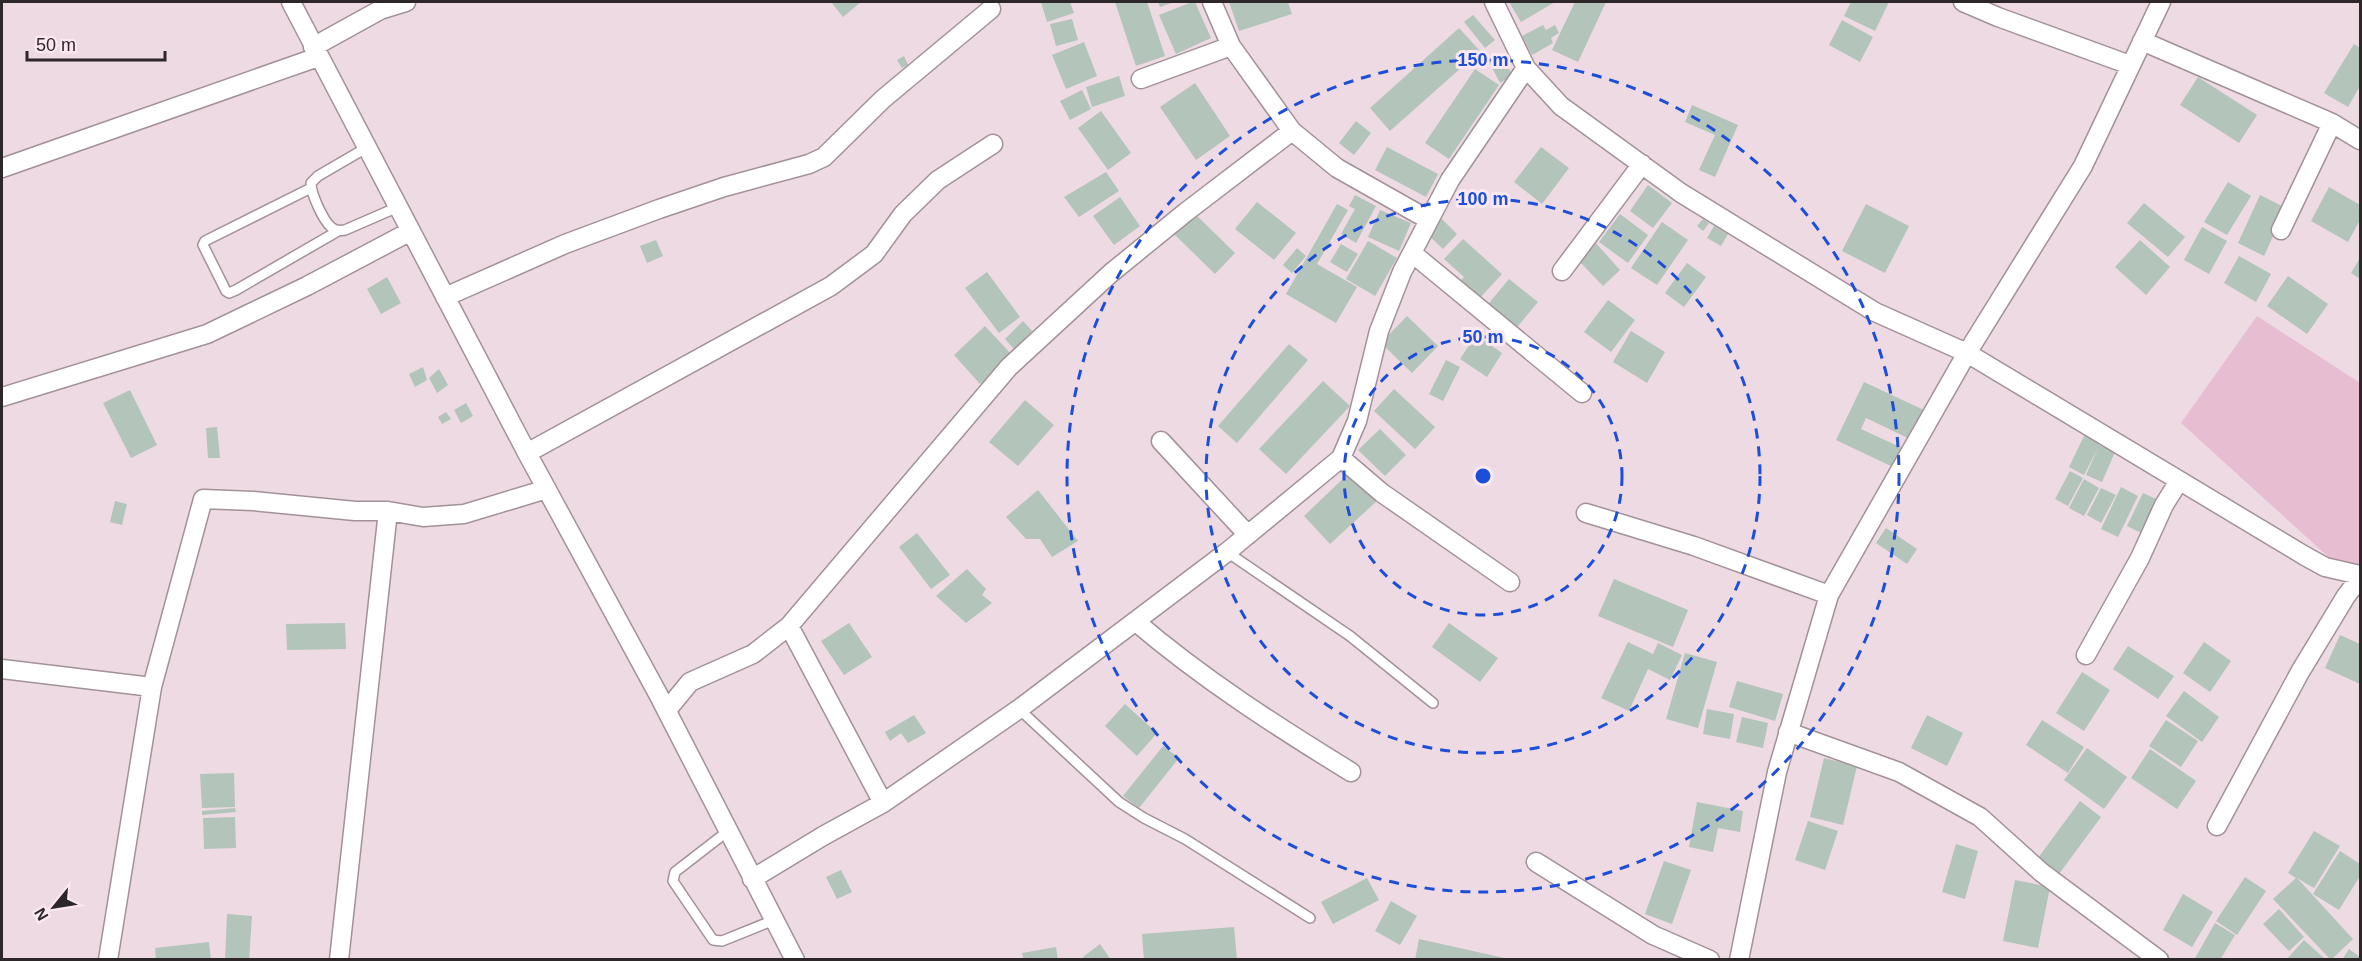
<svg xmlns="http://www.w3.org/2000/svg" width="2362" height="961" viewBox="0 0 2362 961" font-family="Arial,sans-serif">
	<rect width="100%" height="100%" fill="#eedae3"/>
	<path fill="#e7bed1" d="M2257 316 2360 383V569L2335 563 2181 423Z"/>
	<path fill="#b3c4ba" d="M831 2H861L843 17Z
		M1041 2H1070L1074 13 1047 22Z
		M1115 2H1147L1165 56 1136 66Z
		M1158 2H1174L1160 7Z
		M1192 2H1195L1211 38 1176 54 1159 15Z
		M1229 2H1288L1292 14 1239 31Z
		M1509 2H1555L1521 22Z
		M1575 2H1606L1578 62 1552 50Z
		M1851 2H1889L1875 31 1844 16Z
		M1473 15 1495 40 1485 48 1464 22Z
		M1072 19 1078 40 1056 46 1050 24Z
		M1842 20 1873 37 1860 62 1829 45Z
		M1543 25 1546 30 1555 25 1559 33 1551 38 1553 43 1532 55 1522 36Z
		M1459 28 1480 51 1390 131 1370 108Z
		M1084 42 1097 76 1066 89 1052 55Z
		M2354 44 2360 48V86L2348 107 2324 93Z
		M1500 53 1513 76 1500 83 1488 60Z
		M904 56 908 65 902 68 897 60Z
		M1475 69 1499 85 1449 159 1425 143Z
		M1119 76 1125 96 1092 107 1086 87Z
		M2198 77 2257 115 2239 143 2180 105Z
		M1195 83 1230 136 1196 160 1160 107Z
		M1082 90 1091 109 1070 120 1060 101Z
		M1692 105 1738 125 1715 177 1699 170 1715 135 1685 122Z
		M1101 111 1131 153 1108 170 1078 128Z
		M1356 121 1371 133 1354 155 1339 143Z
		M1387 147 1438 174 1426 197 1375 170Z
		M1541 147 1569 168 1542 204 1514 182Z
		M1106 172 1119 191 1079 217 1064 197Z
		M2228 182 2251 196 2227 235 2204 222Z
		M1648 185 1672 203 1653 228 1630 211Z
		M2329 187 2360 205V220L2348 242 2311 221Z
		M1355 195 1376 206 1356 243 1341 234 1355 209 1349 206Z
		M2260 195 2286 208 2264 256 2238 243Z
		M1120 197 1140 226 1114 245 1093 216Z
		M1257 202 1296 233 1274 260 1235 229Z
		M2144 203 2185 237 2168 257 2127 223Z
		M1337 204 1348 210 1317 264 1357 287 1336 323 1286 294Z
		M1866 204 1909 226 1885 273 1842 251Z
		M1380 210 1411 223 1399 251 1368 237Z
		M1193 212 1235 253 1215 274 1173 233Z
		M1620 214 1648 235 1628 263 1599 242Z
		M1442 219 1457 234 1443 249 1427 234Z
		M1703 219 1709 223 1703 231 1697 226Z
		M1662 222 1688 240 1657 285 1631 268Z
		M1714 226 1728 234 1721 246 1707 238Z
		M2202 227 2227 241 2209 274 2184 260Z
		M1463 239 1502 274 1477 301 1458 283 1464 277 1444 259Z
		M656 240 663 256 647 263 640 246Z
		M2140 240 2170 267 2146 295 2115 267Z
		M1368 241 1397 258 1375 296 1346 279Z
		M1594 241 1620 270 1603 286 1576 258Z
		M1341 244 1358 254 1347 272 1330 262Z
		M1297 248 1306 256 1292 273 1283 265Z
		M2239 256 2271 274 2256 302 2224 283Z
		M2360 258V279L2351 273Z
		M1687 263 1706 277 1684 307 1665 293Z
		M987 272 1020 317 999 333 965 288Z
		M2288 276 2328 304 2307 334 2267 306Z
		M387 277 401 303 381 314 367 289Z
		M1509 279 1538 302 1513 332 1485 308Z
		M1608 300 1635 320 1611 352 1584 332Z
		M1407 316 1438 346 1412 373 1381 343Z
		M1023 321 1033 332 1015 350 1005 339Z
		M985 326 1012 355 980 384 954 355Z
		M1631 331 1665 352 1647 383 1613 362Z
		M1476 335 1502 353 1487 377 1460 359Z
		M1289 344 1308 360 1237 443 1218 426Z
		M1446 360 1460 367 1443 401 1429 394Z
		M423 367 427 380 415 387 409 374Z
		M439 369 448 385 437 393 429 378Z
		M1323 381 1350 406 1286 474 1259 449Z
		M1864 382 1926 411 1912 440 1866 418 1861 429 1902 448 1893 467 1836 440Z
		M1394 389 1435 427 1415 449 1374 411Z
		M130 390 157 445 131 458 103 403Z
		M1025 400 1054 425 1018 466 989 442Z
		M466 403 473 416 461 423 454 410Z
		M446 412 451 419 442 424 438 417Z
		M217 427 220 458H208L206 428Z
		M1380 429 1406 455 1385 476 1358 450Z
		M2085 434 2101 441 2099 445 2115 452 2102 482 2086 475 2098 448 2084 475 2069 467Z
		M1351 471 1378 500 1330 544 1304 516Z
		M2070 471 2083 478 2068 506 2055 499Z
		M2084 479 2099 488 2084 516 2069 508Z
		M2121 487 2138 496 2118 537 2101 529Z
		M2101 488 2116 495 2101 523 2087 515Z
		M1038 490 1078 541 1052 557 1040 539H1026L1006 517Z
		M2143 493 2158 500 2141 533 2127 526Z
		M115 501 127 504 122 525 110 522Z
		M1886 528 1917 549 1907 564 1876 543Z
		M917 533 950 575 931 589 899 547Z
		M967 569 986 589 982 595 992 603 966 623 936 596Z
		M1614 579 1688 610 1673 647 1598 616Z
		M345 623 346 649 287 650 286 624Z
		M849 623 872 657 844 675 821 641Z
		M1449 623 1498 658 1480 682 1432 647Z
		M2340 635 2360 644V684L2325 668Z
		M1628 642 1653 654 1658 643 1682 655 1670 680 1648 669 1629 711 1601 698Z
		M2204 642 2231 661 2210 692 2183 673Z
		M2128 646 2174 676 2158 699 2113 669Z
		M1685 653 1717 662 1698 728 1666 719Z
		M2082 672 2110 690 2084 731 2056 713Z
		M1737 681 1783 694 1775 721 1729 707Z
		M2184 691 2219 717 2202 742 2166 716Z
		M1125 704 1157 733 1137 756 1105 726Z
		M1707 709 1734 714 1730 739 1703 734Z
		M914 715 926 733 908 743 901 733 890 741 885 732Z
		M1927 715 1963 733 1947 766 1911 748Z
		M1742 717 1768 723 1763 748 1736 742Z
		M2042 720 2084 747 2068 773 2026 745Z
		M2166 720 2198 741 2181 767 2149 746Z
		M1163 746 1179 758 1139 808 1123 796Z
		M2087 748 2127 777 2104 809 2064 780Z
		M2150 749 2196 781 2177 809 2131 778Z
		M1824 758 1857 766 1843 825 1810 817Z
		M234 773 235 807 202 808 200 774Z
		M2080 801 2101 817 2059 874 2038 858Z
		M1697 802 1743 811 1740 832 1718 828 1713 852 1689 847Z
		M235 808 236 812 202 815V811Z
		M235 817 236 848 204 849 203 818Z
		M1808 821 1838 831 1825 870 1795 860Z
		M2314 831 2340 846 2314 888 2297 878 2353 939 2331 960 2273 899 2296 878 2288 873Z
		M1956 844 1978 851 1965 899 1942 892Z
		M2340 851 2360 864V876L2339 910 2313 894Z
		M1664 861 1691 870 1672 924 1645 914Z
		M841 870 852 892 837 899 826 877Z
		M2245 877 2266 891 2237 935 2216 921Z
		M1367 878 1379 900 1333 924 1321 902Z
		M2015 880 2050 887 2038 948 2003 941Z
		M2183 894 2213 912 2192 947 2163 930Z
		M1391 901 1417 916 1400 945 1375 931Z
		M2279 909 2304 937 2289 951 2263 924Z
		M227 914 252 916 249 960H225Z
		M2215 923 2235 935 2220 960H2194Z
		M1234 927 1237 960H1144L1142 934Z
		M1419 939 1509 959V960H1415Z
		M2304 940 2326 960H2286Z
		M209 942 211 960H156L155 948Z
		M1100 944 1111 960H1085L1083 957Z
		M1056 947 1058 960H1024L1022 953Z
		M2349 949 2360 957V960H2342Z"/>
	<g fill="none" stroke-linecap="round" stroke-linejoin="round">
		<g stroke="#a39199" stroke-width="12">
			<path id="service" d="M366 148 318 176 311 183C311 194 323 220 331 227 335 231 340 231 345 230L398 207
				M311 188 205 241 203 245 226 291 229 293 236 290 338 231
				M1227 552 1350 636 1433 703
				M1019 709 1119 802 1144 818 1185 839 1310 918
				M728 831 675 872 673 881 713 940 722 941 774 920"/>
		</g>
		<g stroke="#a39199" stroke-width="21">
			<path id="minor" d="M291 2 527 453 658 694 795 960
				M1212 2 1231 46 1292 131 1337 168 1429 220
				M1494 2 1526 68 1561 106 1681 193 1875 312 1967 353 2305 556 2325 567 2360 575
				M1963 2 1998 17 2130 65
				M2142 41 2332 123 2281 230
				M313 47 380 10 406 2
				M1141 79 1231 46
				M2332 123 2360 140
				M2 168 318 57
				M1412 253 1582 393
				M1562 271 1642 164
				M445 297 565 244 659 209 724 187 809 164 824 157 883 99 991 9
				M2 397 207 334 307 286 411 231
				M1161 441 1248 535
				M527 453 831 286 874 254 903 214 938 180 993 144
				M1341 458 1382 493 1510 582
				M1586 513 1694 546 1829 595
				M1136 622C1203 679 1276 726 1351 772
				M789 626 883 803
				M2086 655 2140 558 2164 505 2179 481
				M2 669 152 687
				M667 710 690 682 753 654 789 626 1009 367 1111 273 1186 212 1292 131
				M1788 732 1899 772 1980 817 2041 872 2159 960
				M2217 826 2300 672 2346 596 2360 578
				M1536 862 1653 935 1710 960
				M752 879 823 836 883 803 1019 709 1227 552 1341 458 1357 421 1379 331 1402 272 1450 180 1526 68
				M108 960 152 687 203 499 253 501 355 511H388L423 517 464 514 547 489
				M339 960 388 511
				M1739 960 1777 772 1829 595 1967 353 2083 166 2161 2"/>
		</g>
		<use href="#service" stroke="#fff" stroke-width="9"/>
		<use href="#minor" stroke="#fff" stroke-width="18"/>
	</g>
	<g fill="none" stroke="#1d4ed8" stroke-width="3" stroke-dasharray="10 8">
		<circle cx="1483" cy="476" r="139"/>
		<circle cx="1483" cy="476" r="277"/>
		<circle cx="1483" cy="476" r="416"/>
	</g>
	<circle cx="1483" cy="476" r="9" fill="#1d4ed8" stroke="#fbe8f0" stroke-width="3"/>
	<g font-size="18" text-anchor="middle" font-weight="bold" fill="#1d4ed8" stroke="#fbe8f0" stroke-width="6" stroke-linejoin="round" paint-order="stroke">
		<text x="1483" y="66">150 m</text>
		<text x="1483" y="205">100 m</text>
		<text x="1483" y="343">50 m</text>
	</g>
	<rect width="2362" height="961" fill="none" stroke="#2e272a" stroke-width="6"/>
	<g transform="translate(54 907) rotate(240)" stroke="#fbe8f0" stroke-width="4.5" paint-order="stroke">
	<path d="M0-4.5L10 22L0 15L-10 22Z" fill="#2e272a"/>
	<text y="-9" font-size="16" font-weight="bold" text-anchor="middle" fill="#2e272a">N</text>
	</g>
	<path d="M27 51v9h138v-9" fill="none" stroke="#2e272a" stroke-width="3"/>
	<text x="36" y="51" font-size="18" fill="#2e272a" stroke="#fbe8f0" stroke-width="4.5" paint-order="stroke">50 m</text>
</svg>
